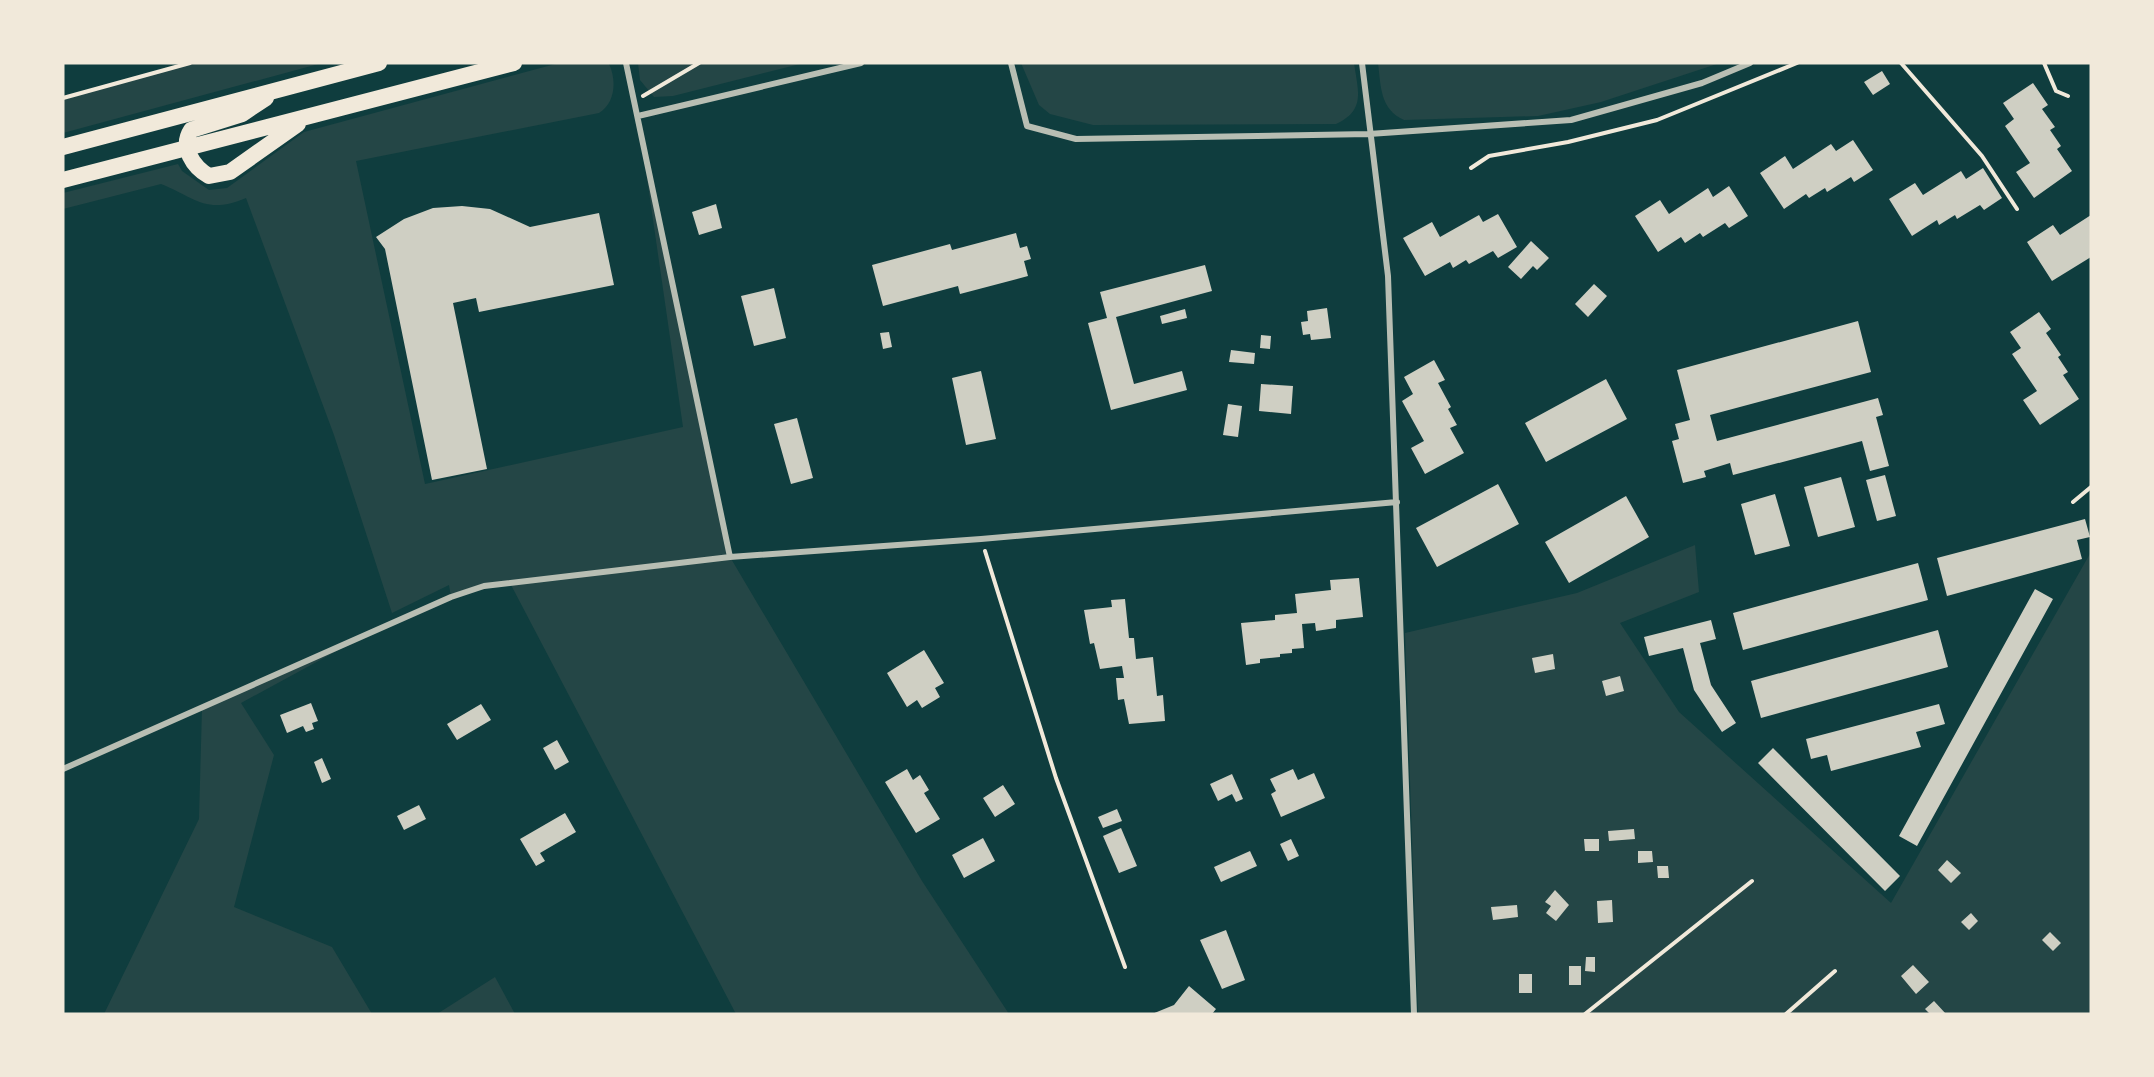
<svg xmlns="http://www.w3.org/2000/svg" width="2154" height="1077" viewBox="0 0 2154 1077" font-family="'Asap Condensed',sans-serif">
	<rect width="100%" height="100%" fill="#0f3d3e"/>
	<path fill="#244646" d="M190 63H322L63 133V98Z
		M559 63 609 64C617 81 615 103 599 113L356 161 425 484 683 427 638 116 730 557 922 881 1009 1014H736L510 583 451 597 449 585 392 613 334 435 246 198C206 215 196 198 161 184L63 209V193L178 164 182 171 209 190 227 188 304 132Z
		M638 63H804L673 96 654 97 640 80Z
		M1021 63H1354C1358 91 1366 110 1336 124L1093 125 1050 114 1039 105Z
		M1378 63H1720L1601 102 1538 116 1404 120C1380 109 1381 87 1378 63Z
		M1695 545 1699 592 1620 623 1679 712 1891 903 2091 552V1014H1418L1405 633 1577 593Z
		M355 641 241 703 274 755 234 907 332 947 372 1014H104L199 819 202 708Z
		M495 977 515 1014H437Z"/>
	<path fill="#cfcfc3" d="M1882 71 1890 84 1873 95 1864 82Z
		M2033 83 2048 105 2042 109 2055 127 2050 130 2061 146 2057 149 2072 171 2034 198 2016 172 2030 163 2005 126 2014 119 2003 103Z
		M1853 140 1873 170 1854 182 1851 177 1827 192 1825 188 1809 198 1806 194 1784 209 1760 173 1785 156 1793 169 1831 144 1836 151Z
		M1983 168 2002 198 1984 210 1980 205 1957 219 1955 215 1939 225 1937 220 1912 236 1889 199 1915 183 1923 195 1961 171 1966 179Z
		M1729 186 1748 216 1729 228 1725 223 1703 237 1700 233 1685 243 1681 237 1658 252 1635 216 1660 200 1669 214 1708 188 1713 197Z
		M716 204 722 228 699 235 692 212Z
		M462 206 490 209 530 227 599 213 614 285 479 312 476 298 453 303 487 469 432 480 385 249 376 237 404 219 433 208Z
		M1498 214 1517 247 1498 258 1493 251 1469 264 1466 260 1453 268 1450 262 1425 276 1403 238 1432 222 1440 237 1479 215 1483 222Z
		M2091 215V257L2052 281 2027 242 2053 225 2060 235Z
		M1016 233 1020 248 1027 246 1031 259 1024 261 1028 276 960 294 958 286 883 306 872 265 950 244 952 250Z
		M1531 241 1549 258 1537 270 1533 266 1521 279 1508 267Z
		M1205 265 1212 291 1116 317 1134 384 1182 371 1187 390 1111 410 1088 323 1107 318 1100 292Z
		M1594 284 1607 296 1588 317 1575 304Z
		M774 288 786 338 754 346 741 296Z
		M1327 308 1331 338 1311 340 1310 334 1303 335 1301 322 1308 321 1307 311Z
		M1185 309 1187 318 1162 324 1160 316Z
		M2039 312 2051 329 2046 333 2061 355 2058 357 2068 372 2063 375 2079 399 2040 425 2023 400 2037 391 2012 354 2021 348 2010 332Z
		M1858 321 1871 372 1710 415 1717 441 1878 398 1883 415 1876 417 1889 466 1870 471 1862 441 1733 475 1730 463 1704 471 1706 477 1683 483 1672 441 1679 439 1675 424 1690 420 1677 370Z
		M889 332 892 347 883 349 880 333Z
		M1261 335 1271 336 1270 349 1260 348Z
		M1231 350 1255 353 1254 364 1229 362Z
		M1434 360 1445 380 1438 383 1451 407 1448 409 1457 425 1450 428 1464 453 1425 474 1411 448 1424 441 1402 401 1413 394 1404 377Z
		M981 371 996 439 966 445 952 378Z
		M1606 379 1627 419 1546 462 1525 423Z
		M1261 384 1293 386 1291 414 1259 411Z
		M1228 404 1242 406 1238 437 1223 435Z
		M797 418 813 478 791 484 774 424Z
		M1885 475 1896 516 1877 521 1866 480Z
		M1841 477 1855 527 1818 537 1804 487Z
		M1498 484 1519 524 1437 567 1416 528Z
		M1775 494 1790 546 1755 555 1741 504Z
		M1626 496 1649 537 1569 583 1545 542Z
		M2085 519 2090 537 2077 540 2082 559 1947 596 1937 558Z
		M1918 563 1928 600 1743 650 1733 613Z
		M1359 578 1363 617 1336 620V628L1316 631 1315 623 1302 624 1304 648 1292 649V653L1280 654V657L1260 659V663L1246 665 1241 623 1275 620V615L1297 613 1295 594 1331 590 1330 580Z
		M2035 589 2053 599 1917 846 1899 836Z
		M1125 599 1129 638H1134L1136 659 1153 657 1157 696 1163 695 1165 721 1129 724 1124 699 1118 700 1116 678H1124L1122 666 1100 669 1094 643 1090 644 1084 610 1112 607 1111 600Z
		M1711 620 1716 639 1700 643 1711 685 1736 723 1722 732 1694 690 1683 648 1649 656 1644 637Z
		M1938 630 1948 667 1761 718 1751 681Z
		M924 650 944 683 935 688 940 697 922 708 917 700 907 707 887 673Z
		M1553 654 1555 669 1535 673 1532 658Z
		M1620 676 1624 691 1606 696 1602 681Z
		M311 703 318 721 312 723 314 729 306 732 303 726 287 733 280 715Z
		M481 704 491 720 457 740 447 724Z
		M1939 704 1945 724 1916 732 1921 747 1831 771 1827 755 1811 759 1806 739Z
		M557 740 569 762 555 770 543 748Z
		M1773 748 1900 876 1885 891 1758 763Z
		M322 758 331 779 322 783 314 762Z
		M907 769 913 780 920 775 929 790 924 793 940 819 916 833 885 782Z
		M1293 769 1298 780 1314 773 1325 798 1281 817 1271 794 1276 791 1270 779Z
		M1232 774 1243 799 1236 802 1232 794 1218 801 1210 784Z
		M1003 785 1015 804 995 817 983 798Z
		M419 805 426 819 404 830 397 816Z
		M1117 809 1122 821 1103 828 1098 817Z
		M565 813 576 832 540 853 545 861 536 866 520 839Z
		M1121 828 1137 866 1119 873 1103 836Z
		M1634 829 1635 839 1609 841 1608 831Z
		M983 838 995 861 964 878 952 855Z
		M1291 839 1299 856 1288 861 1280 844Z
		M1584 839H1599V851H1585Z
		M1250 851 1257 866 1221 882 1214 867Z
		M1638 851H1652L1653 862 1638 863Z
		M1947 860 1961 873 1951 883 1938 870Z
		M1657 866H1668L1669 878H1658Z
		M1555 890 1569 905 1556 921 1546 913 1551 906 1545 902Z
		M1612 900 1613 922 1598 923 1597 901Z
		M1517 905 1518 917 1493 920 1491 907Z
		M1971 913 1978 921 1969 930 1961 922Z
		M1226 930 1245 980 1222 989 1200 940Z
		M2050 932 2061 943 2053 951 2042 940Z
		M1586 957H1595V972L1585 971Z
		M1913 965 1929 982 1916 994 1901 976Z
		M1569 966H1581V985H1569Z
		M1519 974H1532V993H1519Z
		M1189 986 1216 1009 1212 1014H1152L1174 1005Z
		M1934 1001 1946 1014H1930L1925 1009Z"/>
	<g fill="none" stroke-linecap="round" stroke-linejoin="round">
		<path stroke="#f1e9da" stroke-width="4" d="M1901 63 1982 156 2017 209
			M2044 63 2056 91 2068 96
			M643 96 699 63
			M63 98 190 63
			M1471 168 1489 156 1568 142 1657 120 1797 63
			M2073 502 2091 487
			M985 551 1056 778 1125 967
			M1585 1014 1752 881
			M1786 1014 1835 971"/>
		<path stroke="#b8beb3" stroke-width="6" d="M626 63 730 557
			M1011 63 1027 126 1076 139 1369 134 1571 120 1702 83 1750 63
			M1362 63 1388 276 1414 1014
			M638 116 861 63
			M63 769 451 597 484 586 730 557 981 539 1397 502"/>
		<path stroke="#f1e9da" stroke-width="16" d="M266 98 242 114 191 130C180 147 193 167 209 176L230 172 298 124
			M63 147 379 63
			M63 180 514 63"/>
	</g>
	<rect width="2154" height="1077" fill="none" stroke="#f1e9da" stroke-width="129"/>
</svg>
